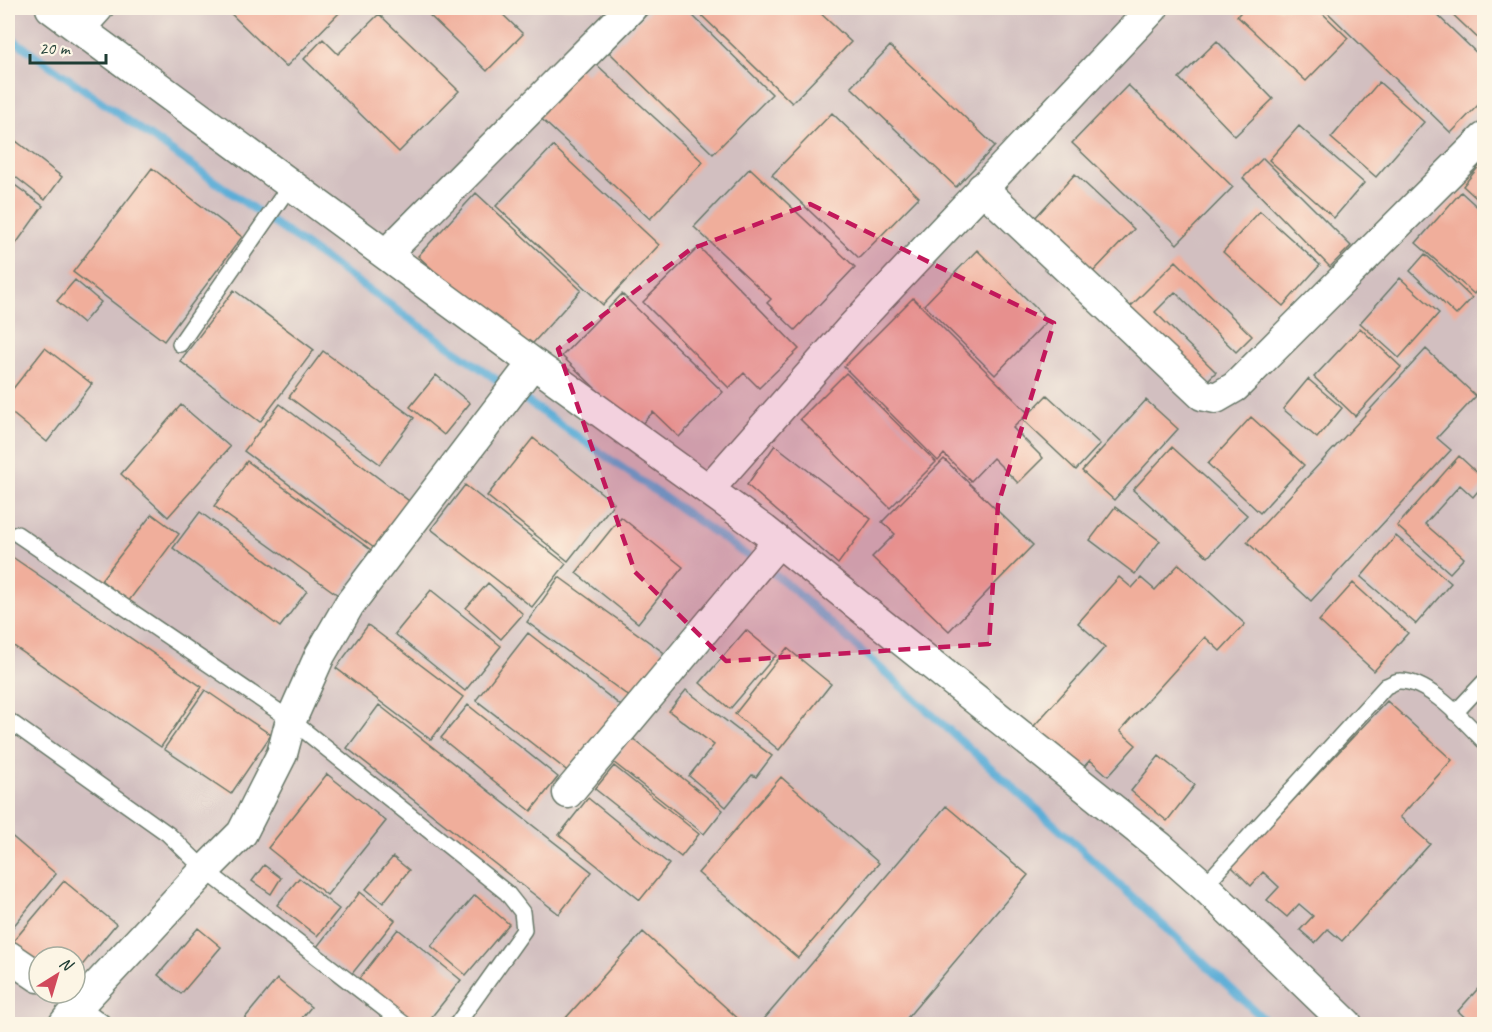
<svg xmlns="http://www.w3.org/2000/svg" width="1492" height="1032" viewBox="0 0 1492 1032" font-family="Caveat,sans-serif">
	<rect width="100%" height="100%" fill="#fcf5e5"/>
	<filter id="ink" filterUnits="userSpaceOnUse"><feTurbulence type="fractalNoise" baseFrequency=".0167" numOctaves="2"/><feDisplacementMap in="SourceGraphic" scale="12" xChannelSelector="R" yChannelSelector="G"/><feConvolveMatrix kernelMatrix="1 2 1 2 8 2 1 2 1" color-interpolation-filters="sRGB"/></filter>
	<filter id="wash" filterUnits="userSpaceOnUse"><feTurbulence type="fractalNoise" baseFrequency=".008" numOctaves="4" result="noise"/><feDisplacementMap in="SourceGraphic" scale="24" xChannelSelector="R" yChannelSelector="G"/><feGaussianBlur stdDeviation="1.35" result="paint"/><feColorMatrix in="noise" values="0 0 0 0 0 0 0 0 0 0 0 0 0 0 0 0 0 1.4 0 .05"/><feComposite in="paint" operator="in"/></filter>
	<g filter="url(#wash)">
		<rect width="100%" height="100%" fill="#eee4c5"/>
		<path fill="#d2bfc0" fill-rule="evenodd" d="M8 8H1484V1024H8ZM39 957H75V993H39Z"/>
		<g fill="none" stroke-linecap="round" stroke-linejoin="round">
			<path stroke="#5cadd7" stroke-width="8" d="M8 36 507 387
				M517 394 755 561
				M765 568 785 582 1080 848 1269 1024"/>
		</g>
		<g id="blocks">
			<path fill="#f0ae9b" d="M225 8H344L286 67Z
				M422 8H496L523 34 487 71Z
				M653 8H685L772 94 713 154 609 52Z
				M694 8H815L851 42 792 103Z
				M1245 8H1317L1348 38 1306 81 1237 16Z
				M1323 8H1430L1484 60V99L1451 133Z
				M1446 8H1484V44Z
				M379 14 459 91 399 152 304 59 323 39 338 54Z
				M1217 41 1273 99 1235 136 1179 78Z
				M890 46 995 146 956 187 851 87Z
				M596 64 703 162 650 219 535 113 578 67 586 75Z
				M1379 82 1424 122 1376 177 1331 138Z
				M1128 85 1233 187 1177 244 1072 143Z
				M832 113 919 197 859 258 772 175Z
				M1299 126 1364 183 1334 218 1269 160Z
				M16 141 62 177 45 200 8 171V153Z
				M553 146 659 245 603 305 496 206Z
				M1263 158 1351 246 1330 267 1243 178Z
				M1484 160V205L1463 186Z
				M152 168 242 237 164 341 73 272Z
				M750 168 855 267 795 330 767 303 771 299 694 227Z
				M1075 174 1134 229 1092 273 1034 219Z
				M8 180 43 206 8 255Z
				M1461 192 1484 213V281L1474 294 1416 243Z
				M476 193 581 290 524 353 418 256Z
				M1260 211 1320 265 1283 306 1223 252Z
				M699 247 799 349 759 388 744 373 729 388 643 302Z
				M977 250 1048 320 995 375 924 305Z
				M1425 254 1472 298 1456 315 1410 271Z
				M1176 261 1252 336 1236 352 1175 292 1155 312 1216 372 1199 389 1123 314Z
				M1400 278 1439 313 1399 358 1360 323Z
				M75 280 101 302 83 323 57 301Z
				M234 290 314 350 260 422 180 361Z
				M622 294 723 392 679 437 653 412 637 429 562 356Z
				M913 298 1028 413 1013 428 1043 458 1018 483 993 458 971 481 944 454 938 461 844 367Z
				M1360 328 1401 367 1355 416 1314 377Z
				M45 348 92 384 47 442 8 410V395Z
				M1426 349 1476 396 1437 438 1451 450 1311 601 1247 542Z
				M323 351 414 418 380 464 289 397Z
				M846 373 936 462 890 508 800 419Z
				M436 375 470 403 444 435 410 407Z
				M1308 379 1342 408 1317 438 1283 409Z
				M1047 395 1100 444 1076 470 1023 420Z
				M1146 400 1178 429 1114 500 1082 471Z
				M280 404 413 504 378 551 244 451Z
				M181 405 230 447 168 517 121 474Z
				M1251 417 1304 465 1260 513 1208 464Z
				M533 438 614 503 568 561 487 496Z
				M775 445 871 519 838 564 747 485Z
				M1172 447 1247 515 1208 557 1133 490Z
				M1459 456 1484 479V484L1473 497 1460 485 1425 524 1464 558 1450 573 1397 526Z
				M944 459 1033 545 949 631 872 557 895 534 882 522Z
				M247 461 371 550 338 595 214 506Z
				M465 485 566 564 532 607 431 529Z
				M1115 507 1160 541 1135 574 1090 540Z
				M200 512 307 591 280 627 173 548Z
				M152 514 179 534 128 602 101 580Z
				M621 517 683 567 638 623 576 573Z
				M1396 536 1451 583 1416 624 1361 577Z
				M8 554 202 687 161 747 8 642Z
				M1179 564 1245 624 1220 651 1205 637 1120 731 1136 745 1108 776 1090 760 1082 769 1034 726 1105 647 1078 623 1119 577 1132 588 1141 578 1155 590Z
				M559 577 667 655 634 700 527 622Z
				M488 583 523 614 501 639 466 608Z
				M1353 583 1408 633 1374 671 1319 621Z
				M431 590 501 646 465 691 395 634Z
				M368 625 463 697 431 740 336 668Z
				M746 630 776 655 730 709 700 683Z
				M528 633 625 709 574 776 476 700Z
				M787 648 831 684 779 750 735 714Z
				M205 690 271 735 231 794 164 749Z
				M686 690 772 756 756 777 752 775 726 807 689 776 714 745 669 711Z
				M1387 701 1452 760 1400 817 1430 844 1342 941 1328 929 1315 943 1300 930 1313 916 1299 904 1287 917 1267 900 1279 887 1263 872 1251 886 1231 866Z
				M379 705 592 872 559 914 347 748Z
				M468 705 558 777 531 811 441 738Z
				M632 738 723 810 704 834 613 762Z
				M1159 756 1195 785 1167 821 1131 791Z
				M614 766 699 834 681 857 595 789Z
				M327 774 386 821 327 895 268 848Z
				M781 777 879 863 798 958 698 873Z
				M588 798 669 864 640 900 559 835Z
				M946 806 1028 875 902 1024H760Z
				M8 833 56 874 8 933Z
				M393 857 409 870 383 903 366 889Z
				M264 865 281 878 271 894 252 881Z
				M299 878 339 909 317 936 277 905Z
				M64 881 116 924 75 974V957H39V966L11 944Z
				M360 892 395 920 351 975 316 948Z
				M475 895 509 924 466 975 431 946Z
				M198 928 221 947 181 994 158 975Z
				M398 929 461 980 426 1024H414L358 980Z
				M643 932 744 1024H569L564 1020Z
				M277 979 311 1007 297 1024H240Z
				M1484 982V1024H1472L1458 1011Z"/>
		</g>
	</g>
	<g filter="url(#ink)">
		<use href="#blocks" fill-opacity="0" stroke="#677767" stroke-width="1.5"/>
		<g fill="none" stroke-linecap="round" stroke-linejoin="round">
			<g stroke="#677767" stroke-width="18">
				<path id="lane" d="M180 344 291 184
					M17 534 291 720 507 893 522 912 524 930 457 1024
					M1455 713 1484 682
					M8 720 168 834 205 870 404 1024
					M1204 886 1386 686C1390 685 1395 681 1399 681 1429 680 1465 722 1484 741
					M79 1005 105 1024"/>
			</g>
			<g stroke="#677767" stroke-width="33">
				<path id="street" d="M51 8 533 363 764 530 1160 847 1204 886 1347 1024
					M80 28 98 8
					M982 188 1202 395 1216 398 1235 387 1484 138
					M386 254 631 8
					M709 489 853 326 1153 8
					M568 793 778 542
					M8 956 39 977
					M64 1024 79 1005 205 870 242 833 282 754 291 720 320 655 349 605 533 363"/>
			</g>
			<use href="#lane" stroke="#fff" stroke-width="15"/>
			<use href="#street" stroke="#fff" stroke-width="30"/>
		</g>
	</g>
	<path fill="#c2185b" fill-opacity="0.2" stroke="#c2185b" stroke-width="4.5" stroke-dasharray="12 8" stroke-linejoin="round" d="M810 204 1054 323 998 505 989 644 726 661 635 572 558 349 691 249Z"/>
	<rect width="1492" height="1032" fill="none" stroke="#fcf5e5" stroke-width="30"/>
	<g transform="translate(57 975) rotate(37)"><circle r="28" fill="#fcf5e5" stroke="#a4ab9e" stroke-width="1.5"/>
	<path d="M0-4.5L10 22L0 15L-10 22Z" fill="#d1495b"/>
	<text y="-9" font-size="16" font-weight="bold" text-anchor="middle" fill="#1f3d34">N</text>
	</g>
	<path d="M30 54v9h76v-9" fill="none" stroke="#1f3d34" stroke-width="3"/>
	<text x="39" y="54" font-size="18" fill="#1f3d34" stroke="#fcf5e5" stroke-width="4.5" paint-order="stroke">20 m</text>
</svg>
